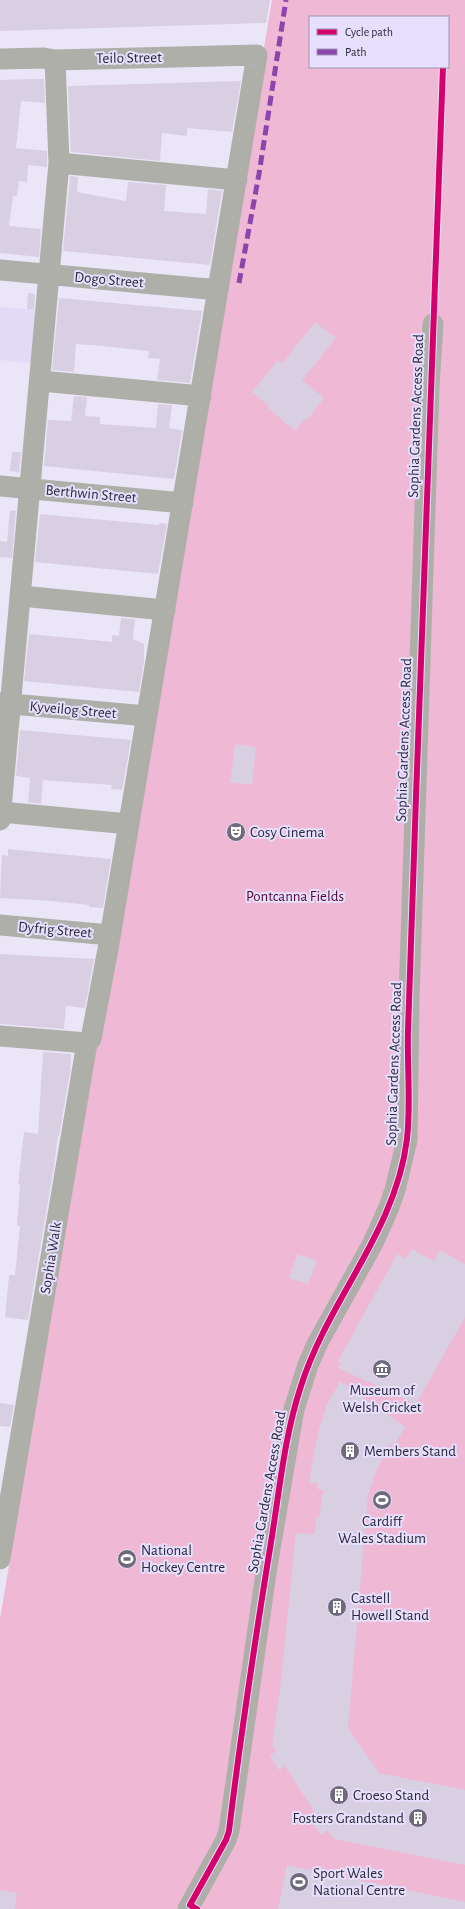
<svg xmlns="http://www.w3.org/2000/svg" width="465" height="1909" viewBox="0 0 465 1909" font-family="'Alegreya Sans',sans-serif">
	<rect width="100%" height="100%" fill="#eae6f7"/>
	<path fill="#e1dbf6" d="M0 307 41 310 36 364 0 360Z"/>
	<path fill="#efb8d4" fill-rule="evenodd" d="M272 0H465V1909H0V1619ZM310 17H448V67H310Z"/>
	<path fill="#d9cfe3" d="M0 0H270L266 23 0 31Z
		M36 79H44L45 103 21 101 16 148 47 151V167L28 165 27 182 19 181 17 196H13L9 226 41 229 39 257 0 253V80Z
		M241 81 232 132 187 128V136L162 133 160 161 71 152 68 86Z
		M70 176 78 177 77 192 126 201 128 182 166 185 164 211 206 214 208 189 222 191 210 265 63 251Z
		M28 293 35 294 34 309H27Z
		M59 298 202 311 190 383 157 380 160 359 148 358 149 351 102 346 76 344 74 372 52 370Z
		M315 322 336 338 302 380 324 398 307 420 305 419 295 431 268 408 269 406 252 392 278 360 282 364Z
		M74 396 87 397 85 416 100 417V424L156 428 158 404 172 405 169 428 182 430 174 479 44 466 48 420 71 421Z
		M12 452H21L19 472 10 471Z
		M10 510 16 511 12 558 0 557V541L7 542Z
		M40 514 159 525V523L167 524 158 574 35 562Z
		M121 618 135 619 133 639 144 644V661L139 692 24 681 29 634 112 642V635L119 636Z
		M20 730 131 740 122 790 111 789 112 785 43 780 41 804 28 802 30 778 16 776Z
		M235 744 256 747 252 785 230 782Z
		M8 849 111 859 103 908 89 907V905L51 901 0 898 2 855 8 856Z
		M0 954 94 959 85 1008 66 1006 64 1029 0 1024Z
		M43 1052 71 1054 70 1072 59 1136H58L54 1166 28 1320 5 1317 9 1275H15L20 1226H17L20 1184H18L24 1132 38 1134Z
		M411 1249 434 1261 440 1250 465 1264V1317L416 1404 338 1368 341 1363 338 1361 397 1254 406 1259Z
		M297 1254 317 1261 308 1284 289 1278Z
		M340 1381 405 1427 394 1446 390 1444 377 1469 368 1494 348 1728 379 1773 465 1790V1865L334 1839 327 1830 321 1835 311 1821 317 1816 285 1766 279 1770 270 1756 276 1751 272 1745 279 1698 296 1533 315 1534 316 1517 319 1518 323 1490 317 1489V1483H309L313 1457 319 1430 326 1407Z
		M0 1403 14 1405 10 1427 0 1426Z
		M287 1865 465 1902V1909H278Z
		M0 1890 17 1893 15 1909H0Z"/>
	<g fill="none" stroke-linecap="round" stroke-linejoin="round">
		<path stroke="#aeafa9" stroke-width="21" d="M0 59 44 58 55 60 257 55 108 949 91 1039 87 1043
			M59 163 237 180
			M0 270 208 289 219 286
			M41 381 201 396
			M0 486 183 503
			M21 596 165 610
			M0 703 147 716
			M1 812 129 824
			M0 820 59 163 55 60
			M0 925 110 935
			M0 1036 87 1043
			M0 1559 87 1043
			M188 1909 226 1840 229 1831 267 1566 294 1409 308 1365 317 1344 373 1243 389 1207 395 1190 407 1140 409 998 429 386 433 324"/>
		<path stroke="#8e44ad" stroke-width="5" stroke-dasharray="10 5" stroke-linecap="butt" d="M239 283 259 174 286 0"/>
		<g stroke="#e6dffe" stroke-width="8">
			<path id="cycleway" d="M197 1909 190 1905 226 1840 229 1831C241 1732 256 1634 272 1536 280 1486 285 1434 301 1386 328 1300 396 1231 407 1139 411 1104 407 1066 408 1031 410 953 413 875 416 797 424 553 434 310 443 67"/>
		</g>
		<use href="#cycleway" stroke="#d6006c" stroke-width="6"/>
	</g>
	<defs>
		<g id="theatre-disc" transform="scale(1)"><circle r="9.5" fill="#6e6a7c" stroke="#e6dffe"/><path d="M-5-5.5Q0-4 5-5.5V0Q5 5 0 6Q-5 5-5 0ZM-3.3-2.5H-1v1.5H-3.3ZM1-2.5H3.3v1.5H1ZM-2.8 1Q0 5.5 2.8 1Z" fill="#fff"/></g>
		<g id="museum-disc" transform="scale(1)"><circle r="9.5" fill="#6e6a7c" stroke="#e6dffe"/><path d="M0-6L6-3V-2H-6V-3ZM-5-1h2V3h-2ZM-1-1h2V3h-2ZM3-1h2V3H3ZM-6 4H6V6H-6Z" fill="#fff"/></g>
		<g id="building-disc" transform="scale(1)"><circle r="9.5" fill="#6e6a7c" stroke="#e6dffe"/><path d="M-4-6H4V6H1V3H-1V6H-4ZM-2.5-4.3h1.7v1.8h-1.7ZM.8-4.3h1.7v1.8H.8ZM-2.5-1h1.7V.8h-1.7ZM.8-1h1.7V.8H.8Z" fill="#fff"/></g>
		<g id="stadium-disc" transform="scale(1)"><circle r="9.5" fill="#6e6a7c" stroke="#e6dffe"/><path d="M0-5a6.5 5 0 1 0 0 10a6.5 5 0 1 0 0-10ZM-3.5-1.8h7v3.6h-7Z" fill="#fff"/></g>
	</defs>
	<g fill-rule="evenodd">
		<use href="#theatre-disc" x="236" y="832"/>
		<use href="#museum-disc" x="382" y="1369"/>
		<use href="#building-disc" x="350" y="1451"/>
		<use href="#stadium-disc" x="382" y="1500"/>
		<use href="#stadium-disc" x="127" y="1559"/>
		<use href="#building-disc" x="337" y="1607"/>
		<use href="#building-disc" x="339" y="1795"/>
		<use href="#building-disc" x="418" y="1818"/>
		<use href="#stadium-disc" x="299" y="1882"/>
	</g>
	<g text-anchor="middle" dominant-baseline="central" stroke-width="4" stroke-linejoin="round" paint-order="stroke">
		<g font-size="15" fill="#2b273a" stroke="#e6dffe">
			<text transform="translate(129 58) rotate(-1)">Teilo Street</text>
			<text transform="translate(109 280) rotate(5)">Dogo Street</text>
			<text transform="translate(416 416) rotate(-88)">Sophia Gardens Access Road</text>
			<text transform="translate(91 494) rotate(5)">Berthwin Street</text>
			<text transform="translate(73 710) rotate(5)">Kyveilog Street</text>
			<text transform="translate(404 740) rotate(-88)">Sophia Gardens Access Road</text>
			<text transform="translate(55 930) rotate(5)">Dyfrig Street</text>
			<text transform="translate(394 1064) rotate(-88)">Sophia Gardens Access Road</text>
			<text transform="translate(51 1258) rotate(-81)">Sophia Walk</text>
			<text transform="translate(267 1492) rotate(-80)">Sophia Gardens Access Road</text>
		</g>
		<g font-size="15" fill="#2b273a" stroke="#e6dffe" text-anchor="start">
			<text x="250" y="832">Cosy Cinema</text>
			<text x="382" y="1390" text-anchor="middle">Museum of<tspan x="382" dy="17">Welsh Cricket</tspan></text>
			<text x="364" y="1451">Members Stand</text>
			<text x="382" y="1521" text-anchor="middle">Cardiff<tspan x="382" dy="17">Wales Stadium</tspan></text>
			<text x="141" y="1550">National<tspan x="141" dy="17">Hockey Centre</tspan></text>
			<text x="351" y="1598">Castell<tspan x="351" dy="17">Howell Stand</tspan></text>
			<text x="353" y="1795">Croeso Stand</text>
			<text x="404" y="1818" text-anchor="end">Fosters Grandstand</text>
			<text x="313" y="1873">Sport Wales<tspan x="313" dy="17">National Centre</tspan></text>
		</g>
		<g font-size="15" fill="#560731" stroke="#e6dffe">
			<text x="295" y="896">Pontcanna Fields</text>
		</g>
	</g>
	<rect x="309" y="16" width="140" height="52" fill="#e6dffe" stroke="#9b95b0"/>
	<rect x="317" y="29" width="20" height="6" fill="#d6006c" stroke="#9b95b0"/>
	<text x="345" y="36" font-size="12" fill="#2b273a">Cycle path</text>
	<rect x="317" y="49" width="20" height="6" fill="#8e44ad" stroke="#9b95b0"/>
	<text x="345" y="56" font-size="12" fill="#2b273a">Path</text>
</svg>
